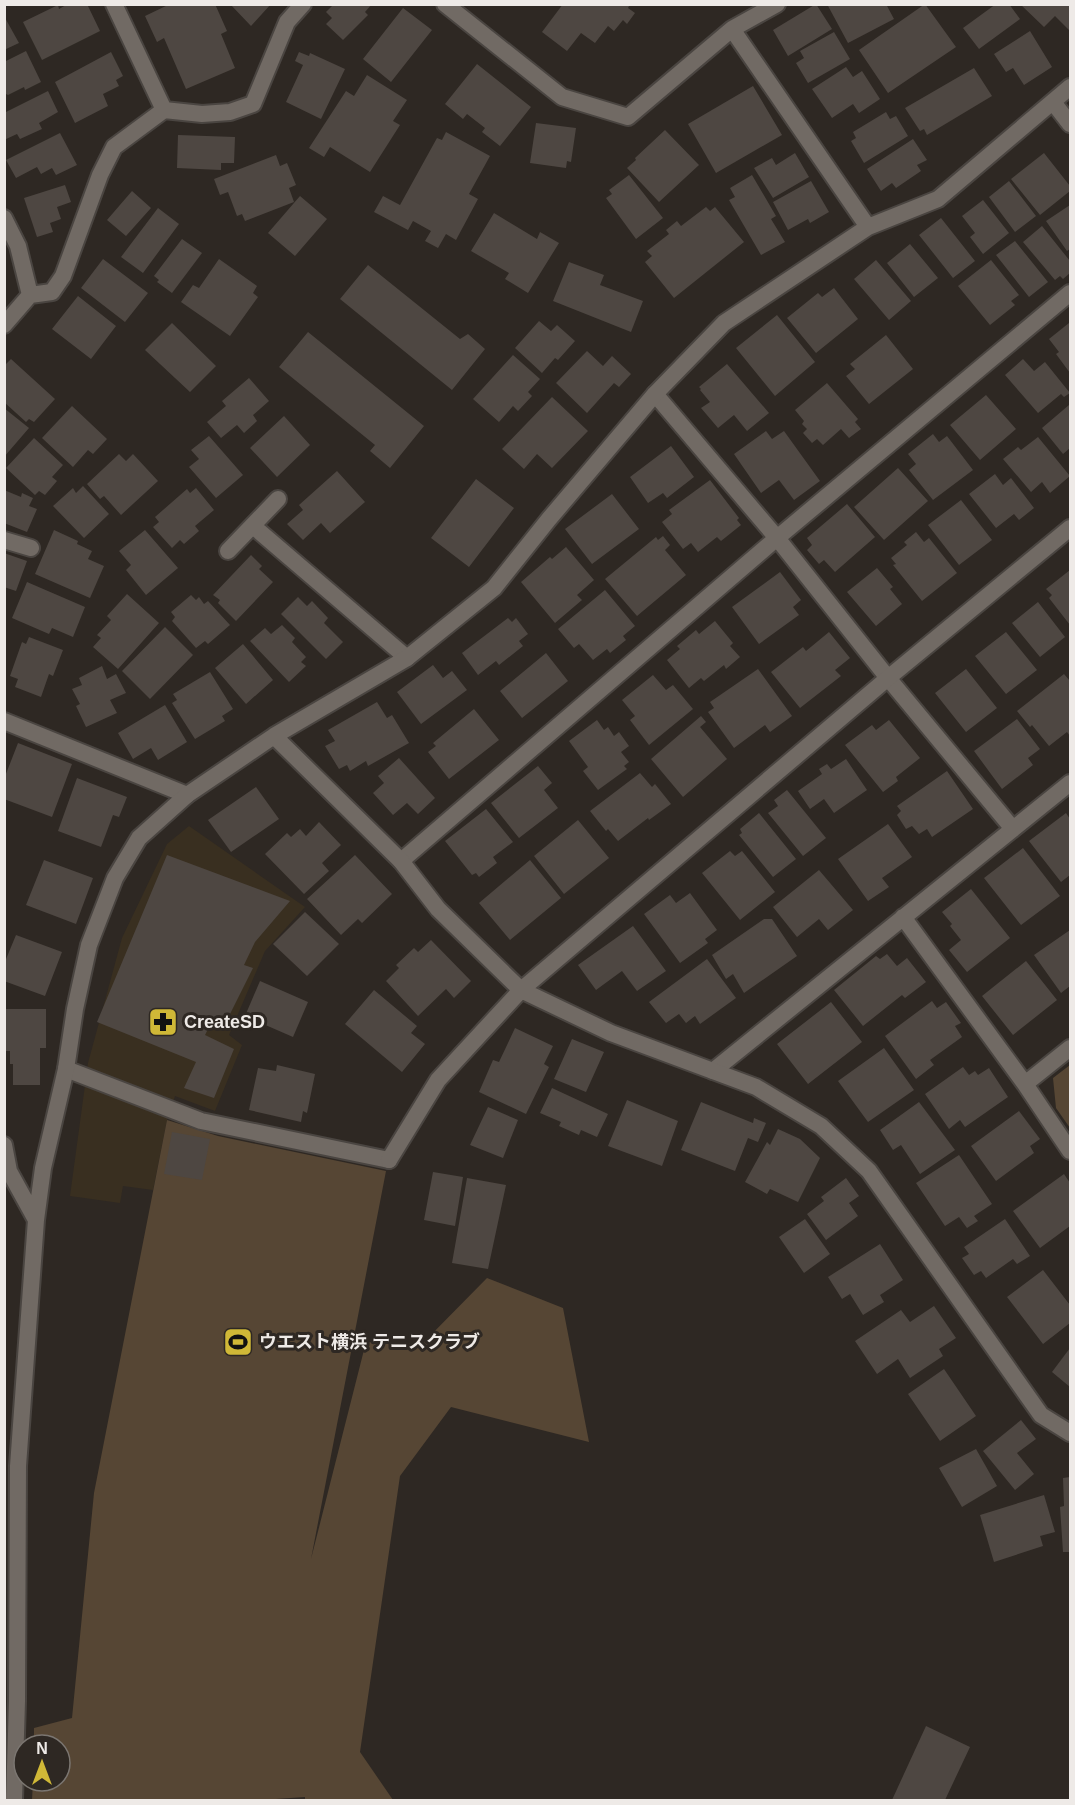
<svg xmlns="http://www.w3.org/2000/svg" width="1075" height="1805" viewBox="0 0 1075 1805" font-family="Helvetica,'Noto Sans JP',sans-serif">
	<rect width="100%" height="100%" fill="#2e2823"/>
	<path fill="#392f20" d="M189 826 305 907 265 951 229 1035 242 1045 215 1111 175 1096 167 1120 153 1190 123 1186 120 1203 70 1196 88 1063 122 938 167 844Z"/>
	<path fill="#564634" d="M1070 1065V1128L1056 1108 1053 1078Z
		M167 1120 218 1136 386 1171 311 1559 366 1342 422 1344 487 1278 563 1308 589 1442 451 1407 400 1476 360 1752 393 1800H305V1797L261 1800H32L33 1781H60V1745H34V1728L72 1718 94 1493Z"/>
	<path fill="#4e4742" d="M68 4H87L100 31 42 60 23 22 58 5 59 9Z
		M170 4H215L227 31 221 34 235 68 186 89 164 38 157 42 145 16Z
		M230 4H271L251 26Z
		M334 4H372L365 12 368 15 343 40 326 24 332 18 326 12Z
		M563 4H630L628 8 635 13 627 24 623 20 614 31 608 26 595 43 581 33 567 51 542 32Z
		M816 4 832 29 788 56 773 30Z
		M827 4H886L894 19 848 43Z
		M925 4 956 47 888 93 859 50Z
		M996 4H1009L1020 19 979 49 963 28Z
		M1020 4H1070V31L1055 16 1044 27Z
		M403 8 432 30 391 82 363 59Z
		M4 16 19 43 4 50Z
		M1030 31 1052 67 1024 85 1013 68 1006 72 994 54Z
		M834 32 850 59 808 83 796 63 804 58 800 51Z
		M26 51 41 82 25 90 24 87 8 95 4 93V62Z
		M111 52 123 76 116 80 119 86 103 94 108 106 75 123 55 82Z
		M299 52 309 56 310 53 345 69 321 119 286 102 303 65 295 61Z
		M477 64 531 107 500 146 482 132 485 128 467 114 463 119 445 104Z
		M846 67 853 77 862 71 880 99 859 113 853 104 832 118 812 89Z
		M974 68 992 96 927 135 924 129 920 131 905 108Z
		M367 75 407 100 393 121 400 125 370 172 330 147 324 157 309 148 346 91 354 96Z
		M753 86 782 135 716 173 688 124Z
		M48 91 58 112 39 123 42 129 20 139 17 134 4 140V113Z
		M886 112 890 119 896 116 908 136 864 163 851 141 856 138 853 132Z
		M536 123 576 128 571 162 567 161 566 168 530 163Z
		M665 130 699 165 659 202 627 168 636 160 635 158Z
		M446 132 490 156 469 194 478 199 456 240 446 234 438 248 425 241 431 231 413 221 408 230 374 212 383 196 400 205 437 138 442 140Z
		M60 133 77 165 56 175 52 168 41 174 37 167 16 178 6 160Z
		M178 135 235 137 234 163H221V170L177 168Z
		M913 139 927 160 917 165 921 171 896 188 892 183 881 191 867 169Z
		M795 153 809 177 773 198 754 168 772 158 776 165Z
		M1044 153 1070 186V191L1040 215 1011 179Z
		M276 155 280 166 287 163 296 185 289 188 294 202 245 221 242 214 237 216 228 192 220 195 214 179Z
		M629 175 663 218 636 239 606 198 612 194 609 190Z
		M752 175 776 216 771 219 785 242 761 255 729 200 735 197 730 188Z
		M811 181 829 212 810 223 808 219 788 230 773 202Z
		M1009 181 1036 216 1015 232 989 197Z
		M65 185 71 202 57 207 61 219 50 223 53 232 37 237 24 198Z
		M132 191 151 208 126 236 107 220Z
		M300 196 327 219 295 256 268 233Z
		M983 200 1009 233 983 254 970 237 975 233 962 216Z
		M1070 205V249L1067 251 1046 221Z
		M706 207 710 211 715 207 744 242 674 298 645 262 652 256 647 251 669 234 666 230 677 221 681 226Z
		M158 208 179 224 143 273 121 257Z
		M494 213 537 239 540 232 559 243 528 293 505 279 509 273 471 251Z
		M941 218 975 261 953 278 919 235Z
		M1042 226 1070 261V273L1063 279 1060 276 1055 280 1023 242Z
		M182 239 202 253 172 293 157 282 159 280 154 276Z
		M1015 241 1048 282 1029 297 996 255Z
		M910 244 938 278 914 297 887 263Z
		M103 259 148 293 125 322 81 288Z
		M219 259 257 286 253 293 258 297 230 336 181 302 193 285 199 288Z
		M876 260 911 301 889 320 854 279Z
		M991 260 1019 295 1011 301 1015 305 990 325 958 286Z
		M569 262 604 275 600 285 643 301 631 332 553 301Z
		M368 265 460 339 468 334 485 349 452 390 340 299Z
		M834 288 858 319 816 353 787 318 818 293 822 297Z
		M78 296 116 326 91 359 52 329Z
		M777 315 815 362 775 396 736 348Z
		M539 321 551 331 557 325 575 341 558 360 555 358 542 373 515 348Z
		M172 323 216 366 190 392 145 350Z
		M1069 323 1070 325V373L1056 354 1059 352 1049 339Z
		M308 332 424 426 390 468 370 451 375 445 279 367Z
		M886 335 913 369 869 404 846 376 855 369 850 364Z
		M587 351 603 366 612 356 631 374 619 387 614 383 587 413 556 383Z
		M513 355 540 379 528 392 532 396 518 411 513 406 499 422 473 399Z
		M11 359 55 399 34 422 29 419 26 422 4 402V366Z
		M1023 359 1034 371 1045 362 1070 393 1064 397 1061 394 1038 413 1005 375Z
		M727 364 769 413 747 431 734 415 718 428 701 408 710 402 700 390 701 389 699 387Z
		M249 378 269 401 253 415 257 421 244 433 237 425 221 438 207 422 226 406 222 401Z
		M827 383 858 419 855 422 861 429 849 438 841 429 823 445 817 439 812 443 803 433 807 429 802 424 804 421 795 410Z
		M986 395 1016 429 980 460 950 425Z
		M552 397 588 431 552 468 537 454 524 469 502 449Z
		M1069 405 1070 448 1063 454 1042 428Z
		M72 406 107 439 93 454 88 450 73 467 42 438Z
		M4 408 29 428 4 457Z
		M284 416 310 445 277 477 250 448Z
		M766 431 772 439 784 431 820 481 794 500 779 480 761 493 734 454Z
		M933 434 939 442 947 436 973 470 933 500 909 470 916 464 908 454Z
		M209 436 243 475 216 498 189 467 199 459 191 450Z
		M1038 437 1070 476 1050 493 1042 482 1031 492 1003 459 1018 447 1021 450Z
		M34 438 63 465 52 477 57 481 45 495 39 491 35 495 6 468Z
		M671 446 694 477 667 498 663 493 648 503 630 477Z
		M119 454 126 461 133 454 158 481 121 515 104 496 100 499 87 484Z
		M898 468 928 501 884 540 854 507Z
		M337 471 365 502 330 533 321 523 303 540 287 524 303 510 299 505Z
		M995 474 1003 485 1011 478 1034 508 1019 520 1014 514 996 528 969 494Z
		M476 479 514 508 469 567 431 538Z
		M710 480 739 518 737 520 741 525 721 541 717 537 698 552 691 543 683 549 662 522 672 514 669 510Z
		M83 486 109 514 84 538 53 506 73 488 76 493Z
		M196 488 214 510 195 526 199 531 184 544 180 540 172 548 153 527 159 522 155 517 187 489 190 493Z
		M4 490 21 497 22 493 33 498 29 506 37 509 27 532 4 523Z
		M612 494 639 529 592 564 565 529Z
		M961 500 992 540 959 565 928 525Z
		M847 504 875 537 835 572 824 560 819 564 807 550 812 545 807 538Z
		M54 530 78 541 77 544 92 551 88 559 104 566 90 598 35 574Z
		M145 530 178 568 146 595 126 570 131 565 119 551Z
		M916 532 924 542 929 538 957 573 922 601 893 565 896 564 891 558 907 545 904 542Z
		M663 536 670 545 665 550 686 575 637 616 605 579 656 537 658 540Z
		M566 547 594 580 577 595 582 600 555 623 521 582 550 557 552 559Z
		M4 553 27 561 16 591 4 587Z
		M251 555 262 566 259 569 273 582 236 621 218 603 220 600 213 595Z
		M877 568 893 587 890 589 902 604 876 626 847 592Z
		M1070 570V625L1049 598 1052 595 1046 589Z
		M780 572 801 600 793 607 799 615 759 644 732 607Z
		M27 582 85 607 73 637 52 628 49 634 12 618Z
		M605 590 635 626 623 636 626 640 610 653 607 649 593 660 579 644 574 648 558 629Z
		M127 594 159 623 118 669 93 647 101 638 97 635 111 620 107 616Z
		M191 595 196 600 199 597 204 604 208 601 230 625 208 644 205 641 196 648 172 621 175 617 171 612Z
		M298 597 307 606 312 601 328 618 324 623 343 642 326 659 281 614Z
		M1038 602 1065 637 1040 657 1012 623Z
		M508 618 512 622 516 618 528 634 519 641 523 646 499 665 496 661 478 675 462 653Z
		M715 621 733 643 730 646 740 657 726 669 724 665 704 681 701 678 689 688 667 660 680 649 677 646 696 630 699 634Z
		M282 625 295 638 292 642 306 657 301 662 306 666 289 682 250 641 265 628 271 634Z
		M165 627 193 655 150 699 122 671Z
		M829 632 850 658 835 670 841 676 800 708 771 672 803 647 806 651Z
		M1006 632 1037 670 1006 694 975 656Z
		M29 637 63 650 53 676 49 674 41 697 15 687 18 679 10 676 22 642 26 644Z
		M243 644 273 680 246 704 215 668Z
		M546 653 568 681 522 718 500 691Z
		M433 665 443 678 452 671 467 690 421 724 397 692Z
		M102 666 107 679 116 674 126 693 110 700 117 713 86 727 76 706 80 704 72 689 82 685 79 678Z
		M758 669 792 716 770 732 765 725 734 748 708 712 714 708 710 702Z
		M966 669 997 708 966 732 935 693Z
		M210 672 233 709 222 716 225 721 195 739 172 703 177 700 173 694Z
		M1064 674 1070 681V736L1067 732 1049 746 1032 725 1030 727 1017 711Z
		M653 675 666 690 673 685 693 709 649 745 630 720 635 716 622 700Z
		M377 702 387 718 392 715 409 743 368 766 366 761 350 771 347 765 339 769 325 746 335 741 328 730Z
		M165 705 187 742 158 760 151 748 133 759 118 733Z
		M474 709 499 740 449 779 428 752 436 746 433 743Z
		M701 716 706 722 700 727 727 759 683 797 651 759Z
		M1017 719 1040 749 1028 758 1033 765 1002 789 974 751Z
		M597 720 604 730 608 727 614 736 619 732 629 746 621 752 629 762 624 766 627 769 598 790 583 771 588 767 569 741Z
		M889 720 920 758 896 777 898 781 883 792 845 745 872 725 876 730Z
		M18 743 72 764 52 817 4 799V779Z
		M399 758 435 798 418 814 407 803 393 815 373 793 384 783 378 776Z
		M846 759 867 790 834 813 824 799 810 809 798 791 822 774 819 769 827 764 831 769Z
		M538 766 552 783 544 790 558 808 519 838 491 803Z
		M947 771 973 809 932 837 927 829 919 834 912 826 906 829 897 815 901 811 897 806Z
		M640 773 652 787 655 784 671 804 649 820 648 818 618 841 608 829 606 831 590 811Z
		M77 778 127 797 119 817 113 815 101 847 58 831Z
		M256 787 279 819 231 852 208 820Z
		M787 790 826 838 803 856 768 813 778 806 774 800Z
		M486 809 513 842 493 857 497 863 479 877 476 873 472 875 445 841Z
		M759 813 796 859 773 877 739 835 742 833 740 829Z
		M1066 813 1070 819V875L1061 882 1029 841Z
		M578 820 609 858 564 894 534 856Z
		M319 822 341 845 322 863 329 871 304 894 265 854 287 833 291 837 300 829 306 836Z
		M888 824 912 857 882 878 889 887 868 901 838 859Z
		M1023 848 1060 896 1021 925 984 878Z
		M730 851 735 856 742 851 775 892 740 920 702 873Z
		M167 855 290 901 255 942 244 965 253 968 226 1022 211 1023 205 1035 234 1049 214 1098 184 1088 196 1062 97 1022Z
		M355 855 392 894 362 923 358 919 341 935 307 899Z
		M44 860 93 878 76 924 26 905Z
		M530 860 561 898 510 940 479 903Z
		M819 870 853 910 828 930 819 919 797 937 773 907Z
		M971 889 1010 938 967 972 949 950 961 940 950 926 952 924 942 912Z
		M690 893 717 930 705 939 708 943 680 963 644 914 670 895 676 903Z
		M305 912 339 944 307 976 273 944Z
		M764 919H772L797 956 744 993 733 974 726 979 712 955Z
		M633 926 666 971 637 991 622 971 596 990 578 965Z
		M1070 930V986L1061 993 1034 955Z
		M16 935 62 952 45 996 4 981V964Z
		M431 940 471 981 454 998 446 989 418 1016 386 981 399 968 396 965 414 948 418 952Z
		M887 954 897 966 907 958 926 982 905 998 902 995 863 1026 834 990 876 956 880 959Z
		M707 959 736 998 700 1024 695 1016 686 1023 679 1014 666 1023 649 1002Z
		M1026 961 1057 1000 1013 1035 982 996Z
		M260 981 308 1002 293 1037 245 1016Z
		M374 990 417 1026 411 1033 425 1044 402 1072 345 1024Z
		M932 1001 937 1008 946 1002 961 1023 955 1026 962 1037 930 1060 934 1065 916 1079 885 1036Z
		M831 1002 862 1042 808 1084 777 1044Z
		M4 1009H46V1048H40V1085H13V1064H10V1051H5Z
		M515 1028 553 1046 544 1064 549 1067 526 1114 479 1092 493 1060 499 1062Z
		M572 1039 604 1052 586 1092 554 1079Z
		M884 1048 914 1090 868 1122 838 1081Z
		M277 1065 315 1074 307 1113 303 1111 301 1122 249 1110 258 1068 276 1071Z
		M963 1067 969 1075 975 1071 978 1075 989 1068 1008 1097 965 1127 960 1120 949 1129 925 1094Z
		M552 1088 608 1114 597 1137 581 1130 579 1135 559 1126 561 1122 540 1113Z
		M627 1100 678 1121 662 1166 608 1146Z
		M701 1102 753 1123 754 1118 766 1123 758 1142 748 1138 735 1171 681 1150Z
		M919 1102 955 1150 920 1174 901 1145 893 1150 880 1130Z
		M488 1107 518 1120 503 1158 470 1145Z
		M1019 1111 1040 1139 1030 1146 1034 1153 996 1181 971 1146Z
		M778 1129 800 1139 820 1158 798 1202 770 1189 767 1194 745 1182 767 1142 770 1145Z
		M172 1132 210 1139 202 1180 164 1174Z
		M959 1155 992 1204 974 1216 978 1221 967 1228 959 1217 945 1226 916 1183Z
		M433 1172 463 1177 455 1226 424 1220Z
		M1064 1174 1070 1183V1226L1040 1248 1013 1211Z
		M467 1178 506 1185 488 1269 452 1263Z
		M846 1178 859 1196 849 1203 858 1216 826 1240 807 1214 824 1201 821 1197Z
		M805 1219 830 1254 804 1273 779 1237Z
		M1005 1219 1030 1256 1017 1264 1013 1259 986 1278 981 1271 974 1275 962 1258 969 1254 964 1247Z
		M880 1244 903 1280 880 1295 884 1302 863 1315 850 1294 842 1299 828 1277Z
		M1043 1270 1070 1305V1323L1043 1344 1007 1297Z
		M934 1306 956 1338 939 1349 943 1356 910 1378 898 1359 877 1374 855 1341 901 1310 910 1322Z
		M1070 1348V1387L1052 1372Z
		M944 1369 976 1416 940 1441 908 1394Z
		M1021 1420 1036 1439 1017 1453 1034 1474 1015 1490 983 1451Z
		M976 1449 997 1486 962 1507 939 1468Z
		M1070 1477V1552H1063L1060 1507 1064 1506 1063 1478Z
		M1044 1495 1055 1532 1040 1536 1043 1546 994 1562 980 1515Z
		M926 1726 970 1747 945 1800H892Z"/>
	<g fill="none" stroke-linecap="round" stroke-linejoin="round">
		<g stroke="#4a4541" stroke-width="20">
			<path id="service" d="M655 394 777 538 888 678 1013 829
				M253 526 407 658
				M4 540 31 548
				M228 551 278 499
				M4 721 187 795
				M401 861 777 538 1070 293
				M903 917 1025 1084 1070 1151
				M66 1069 201 1121 389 1160
				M713 1071 1070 783
				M1025 1084 1070 1048"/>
		</g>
		<g stroke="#4a4541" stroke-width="20">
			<path id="minor" d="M114 4 164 110
				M445 4 562 97 628 117 732 29 868 227
				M732 29 777 4
				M1053 102 1070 124
				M4 218 18 246 30 295 4 325
				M30 295 52 292 63 276 100 175 114 147 164 110 202 114 230 112 253 104 287 22 303 4
				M274 736 401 861 438 909 521 990 611 1033 756 1087 821 1126 869 1171 1041 1415 1070 1433
				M4 1145 9 1171 36 1220
				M389 1160 438 1080 521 990 888 678 1070 528
				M14 1800 17 1701 18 1466 36 1220 43 1168 66 1069 75 1009 89 945 115 878 139 838 187 795 274 736 407 658 494 588 549 519 655 394 724 323 868 227 938 199 1070 87"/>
		</g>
		<use href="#service" stroke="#716a64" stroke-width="16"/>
		<use href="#minor" stroke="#716a64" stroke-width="16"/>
	</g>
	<defs>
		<g id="pharmacy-square" transform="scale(1.5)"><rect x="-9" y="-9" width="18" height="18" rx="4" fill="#d0b837" stroke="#2e2823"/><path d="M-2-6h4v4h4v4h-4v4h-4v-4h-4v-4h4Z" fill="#111"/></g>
		<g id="stadium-square" transform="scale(1.5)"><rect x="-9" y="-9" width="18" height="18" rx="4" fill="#d0b837" stroke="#2e2823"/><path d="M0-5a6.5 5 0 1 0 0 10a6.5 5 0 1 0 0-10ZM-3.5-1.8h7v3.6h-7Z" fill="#111"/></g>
	</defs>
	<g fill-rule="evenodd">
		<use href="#pharmacy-square" x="163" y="1022"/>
		<use href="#stadium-square" x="238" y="1342"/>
	</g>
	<g text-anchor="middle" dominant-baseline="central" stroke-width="6" stroke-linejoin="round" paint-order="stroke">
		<g font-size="18" font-weight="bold" fill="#eeeae7" stroke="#2e2823" text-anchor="start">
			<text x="184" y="1022">CreateSD</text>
			<text x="259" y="1342">ウエスト横浜 テニスクラブ</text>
		</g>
	</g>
	<rect width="1075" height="1805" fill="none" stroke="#eeeae7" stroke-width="12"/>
	<g transform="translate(42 1763)"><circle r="28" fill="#2e2823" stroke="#7b7671" stroke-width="1.5"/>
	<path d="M0-4.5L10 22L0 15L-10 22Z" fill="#d0b837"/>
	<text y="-9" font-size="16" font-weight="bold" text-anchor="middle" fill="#eeeae7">N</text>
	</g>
</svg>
